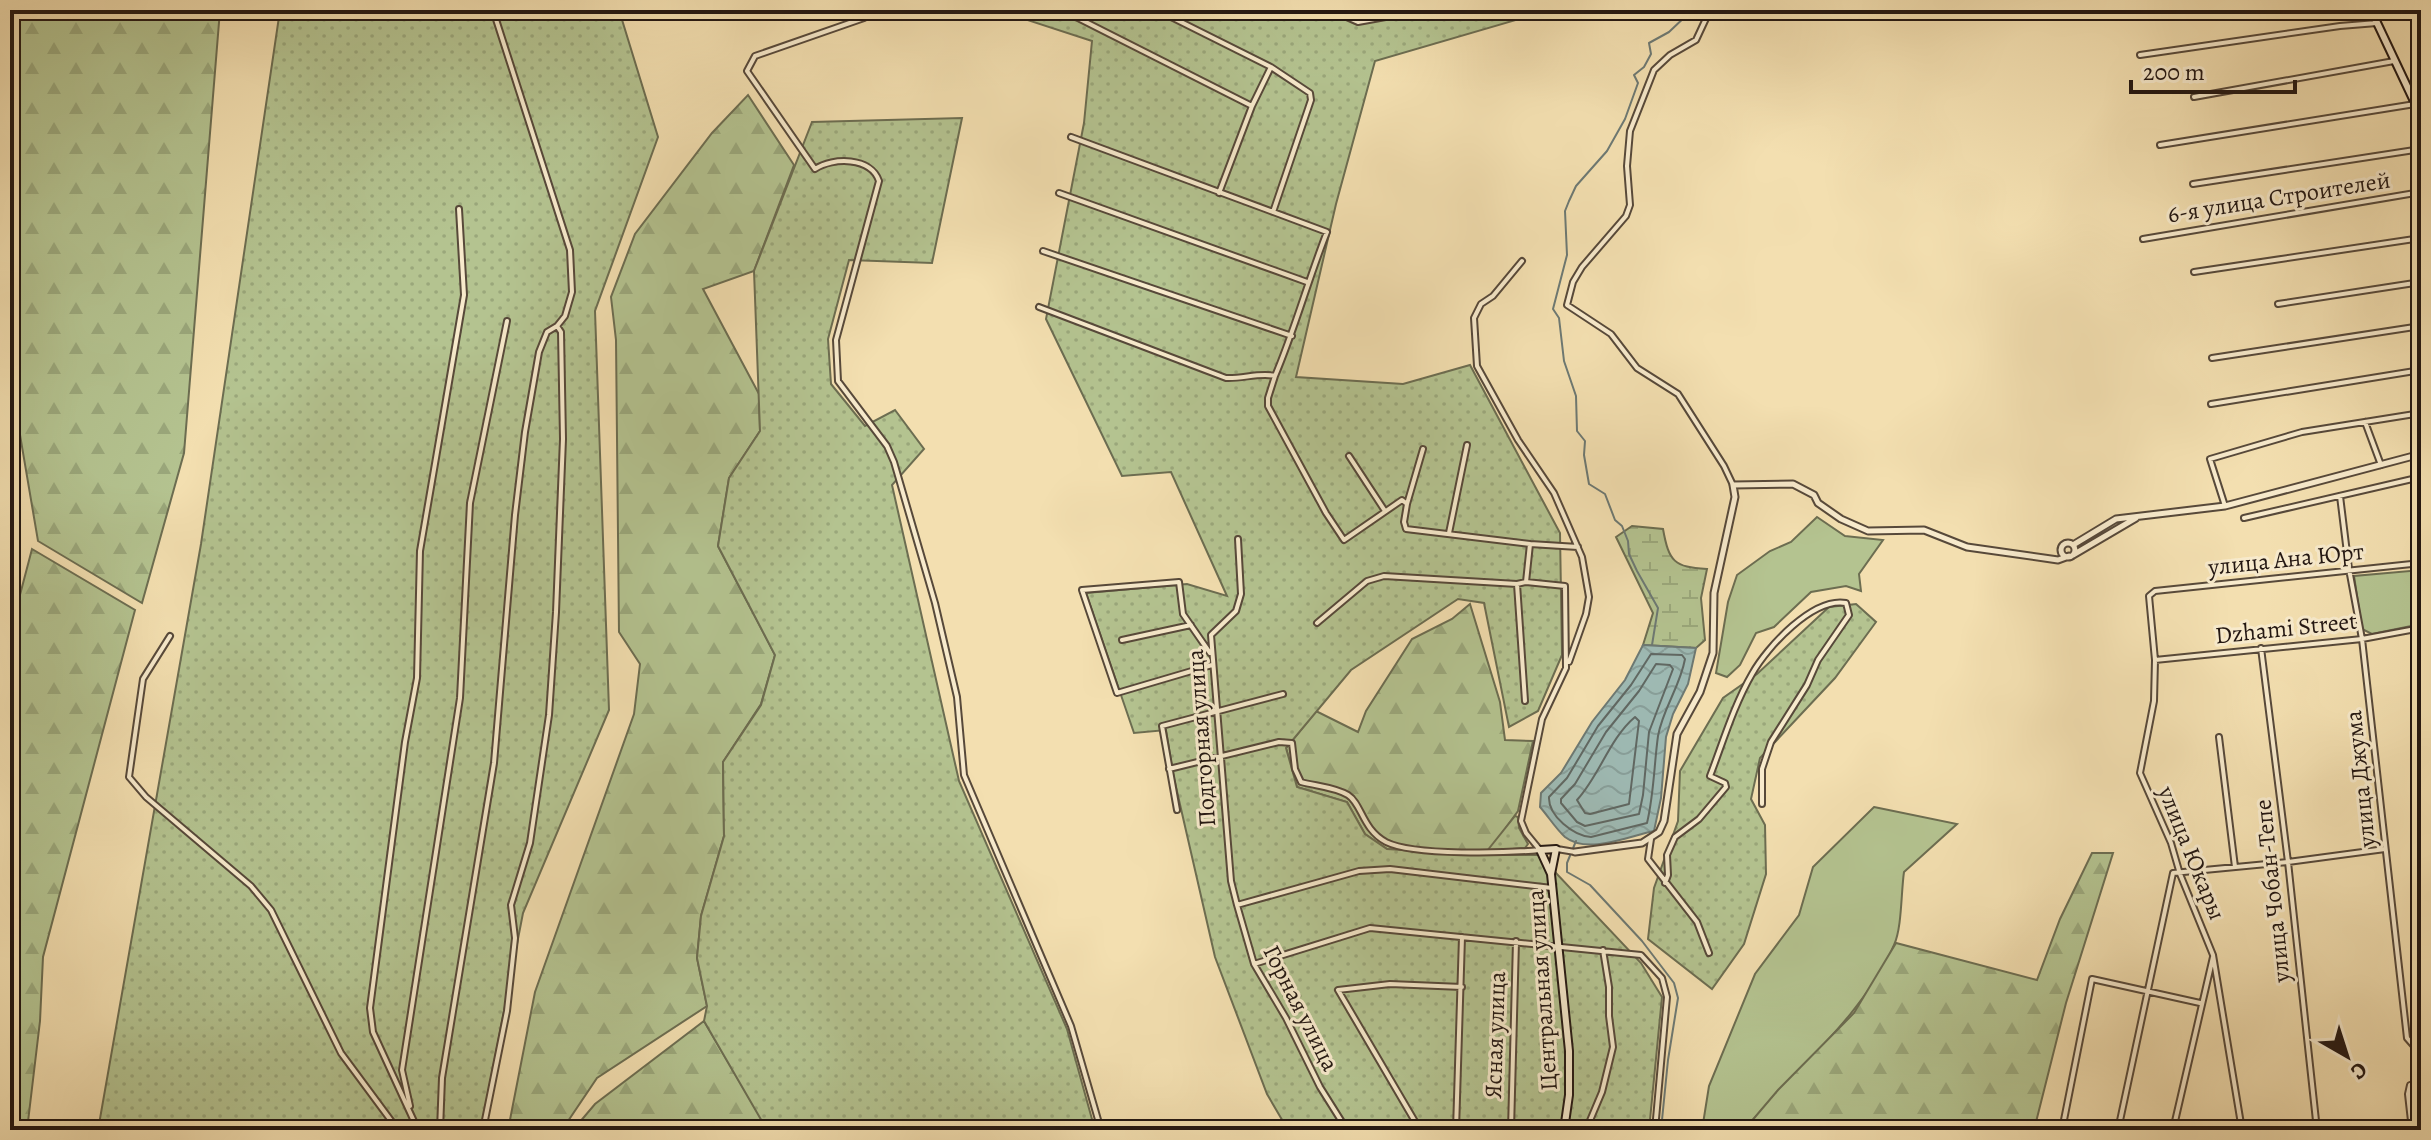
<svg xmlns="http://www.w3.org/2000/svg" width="2431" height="1140" viewBox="0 0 2431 1140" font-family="Alegreya,serif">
	<defs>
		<pattern id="forest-firs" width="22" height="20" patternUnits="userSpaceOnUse" patternTransform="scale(2)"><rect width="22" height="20" fill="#b4c390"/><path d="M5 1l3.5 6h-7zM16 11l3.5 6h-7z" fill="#9aa77b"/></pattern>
		<pattern id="wetland-marsh" width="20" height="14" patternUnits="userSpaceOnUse" patternTransform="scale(2)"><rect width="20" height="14" fill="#b4c390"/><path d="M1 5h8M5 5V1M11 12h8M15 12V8" fill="none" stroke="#9aa77b"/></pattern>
		<pattern id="garden-dots" width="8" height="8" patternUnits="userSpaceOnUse" patternTransform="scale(2)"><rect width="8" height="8" fill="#b4c390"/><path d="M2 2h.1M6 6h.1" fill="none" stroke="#9aa77b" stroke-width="1.8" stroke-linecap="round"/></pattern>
		<pattern id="water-waves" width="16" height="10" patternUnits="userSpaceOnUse" patternTransform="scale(2)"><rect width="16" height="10" fill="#9ebab4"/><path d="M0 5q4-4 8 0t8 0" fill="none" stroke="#889f9a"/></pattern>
	</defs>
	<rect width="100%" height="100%" fill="#f3dfb0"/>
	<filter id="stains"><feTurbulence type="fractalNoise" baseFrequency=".0025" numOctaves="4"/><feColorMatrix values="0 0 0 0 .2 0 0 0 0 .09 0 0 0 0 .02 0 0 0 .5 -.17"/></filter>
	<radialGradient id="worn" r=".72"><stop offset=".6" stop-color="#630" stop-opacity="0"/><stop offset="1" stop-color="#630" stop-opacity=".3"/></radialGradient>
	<path fill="#b4c390" stroke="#6c6d51" stroke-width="2" d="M1817 517 1845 536 1883 540 1859 574 1861 591 1846 586 1811 592 1774 627 1756 633 1740 665 1727 677 1716 673 1728 602 1737 575 1770 551 1791 542Z
		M2421 570V624L2372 634 2362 629 2354 576Z
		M1874 807 1957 824 1904 872C1901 892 1902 928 1894 945 1864 1015 1793 1072 1744 1130H1702L1709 1086 1755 974 1799 915 1813 867Z"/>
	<path fill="url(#forest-firs)" stroke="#6c6d51" stroke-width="2" d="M10 10H220L184 453 142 603 38 541 10 376Z
		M748 95 794 165 754 271 703 289 759 394 760 431 729 478 718 546 775 655 761 704 723 762 724 836 701 916 697 958 707 1006 597 1078 562 1130H508L535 992 634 714 640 664 619 632 616 340 611 297 635 234 712 133Z
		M32 549 135 610 43 957 40 1021 27 1130H10V633Z
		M1470 604 1500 702 1505 740 1533 741 1518 811 1486 855 1387 849 1365 834 1347 802 1297 787 1286 748 1316 711 1358 732 1366 711 1412 639 1452 619Z
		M2092 853H2113L2066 1003 2034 1130H1744L1778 1090 1854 1013 1896 943 2037 980 2060 919Z
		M704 1021 768 1130H573L595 1104Z"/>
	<path fill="url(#wetland-marsh)" stroke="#6c6d51" stroke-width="2" d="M1632 526 1663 529C1669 562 1674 567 1707 569L1701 598 1705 640 1696 648 1643 645 1653 613 1616 537Z"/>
	<path fill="url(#garden-dots)" stroke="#6c6d51" stroke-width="2" d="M280 10H619L658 137 595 311 609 710 523 913 481 1130H98L201 544Z
		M997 10H1550L1375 61 1336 204 1296 377 1403 384 1470 365 1560 533 1562 655 1538 711 1509 727 1484 603 1458 599 1351 670 1286 748 1297 787 1347 802 1365 834 1387 849 1481 855H1539L1641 963 1662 997 1649 1130H1288L1267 1094 1215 957 1173 774 1166 730 1134 733 1086 593 1187 584 1227 596 1171 472 1122 476 1046 319 1084 123 1092 41Z
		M962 118 932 263 849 260 828 339 831 384 865 426 895 410 924 449 892 485 959 781 1067 1029 1095 1130H767L704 1021 707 1006 697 958 701 916 724 836 723 762 761 705 775 655 718 546 729 478 760 431 754 271 812 122Z
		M1856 604 1876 622 1835 678 1760 758 1751 799 1765 825 1766 874 1744 944 1712 989 1648 939 1654 888 1678 821 1680 771 1723 698 1757 674 1829 607Z
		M1515 816 1518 817 1519 828 1528 844 1525 848 1487 851Z"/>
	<path fill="url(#water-waves)" stroke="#6d7973" stroke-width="2" d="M1643 645 1696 648 1688 684 1673 714 1666 737 1661 798 1654 831C1629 836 1588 855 1565 837 1556 829 1548 816 1540 807L1541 793 1561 773 1592 722 1625 680Z"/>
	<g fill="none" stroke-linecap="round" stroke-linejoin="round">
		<path stroke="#606863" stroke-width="2" d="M1651 654 1682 655 1685 659C1680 687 1663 708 1658 736 1654 765 1654 794 1647 823L1591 837C1574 836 1548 816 1549 797L1567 778 1598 726 1631 685Z
			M1656 664 1670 665 1673 669 1649 732 1643 795 1639 814 1585 826 1577 822 1561 803V799L1575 784 1606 732 1639 691Z
			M1635 717 1639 721 1629 804 1590 814 1585 813 1577 800C1600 775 1609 739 1635 717Z"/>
		<path stroke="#6d7973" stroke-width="2" d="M1652 645 1658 608 1637 571 1629 554 1628 541 1622 526 1615 520 1605 494 1589 484 1584 455 1585 441 1577 431 1576 396 1564 361 1559 318 1553 309 1567 255 1565 211 1569 201 1576 186 1607 151 1625 119 1638 83 1634 75 1644 67 1651 54 1649 43 1669 32 1689 13V10
			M1576 841 1567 863V872L1590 885 1642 941 1674 983 1678 998 1668 1060 1661 1130"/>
		<g stroke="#57493a" stroke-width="8">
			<path id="minor" d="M879 10 864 18 755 56 747 71 815 169C833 157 871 157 879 181L836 340 838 381 887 446 894 462 935 603 957 697 964 775 1071 1026 1101 1130
				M1062 10 1252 106
				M1157 10 1271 67 1310 93 1311 100 1273 212
				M1331 10 1358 22 1424 10
				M1710 10 1696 40 1670 55 1654 70 1630 131 1627 166 1630 205 1626 216 1582 267 1573 282 1567 305 1611 334 1637 368 1678 394 1724 466 1733 485
				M2155 11 2163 10
				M2140 55 2340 26 2377 23
				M2194 97 2394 61
				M2160 145 2415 104
				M2193 184 2421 149
				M1059 193 1307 282
				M1219 193 1252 106 1271 67
				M2143 239 2421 192
				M1043 251 1292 336
				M1522 261 1493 296 1481 304 1474 318 1477 366 1518 440 1554 493 1582 557 1589 597 1586 614 1569 662
				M2194 272 2421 238
				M2278 304 2421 282
				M1039 307 1226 378C1242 379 1261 372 1275 376 1295 329 1308 280 1327 232L1071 137
				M2212 358 2421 326
				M1275 376 1268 398V406L1326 513 1344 540 1402 500 1407 504 1404 522 1406 529 1530 544 1526 582 1565 586 1566 668 1542 719 1521 821 1526 833 1540 850
				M2211 404 2421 370
				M2365 422 2381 465
				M1349 456 1385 511
				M10 473 12 523 10 546
				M2340 496 2349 569 2362 639 2407 1038 2421 1054
				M1407 504 1423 449
				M2225 506 2210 459 2302 432 2421 413
				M2244 518 2421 477
				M1449 533 1467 445
				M1238 539 1241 594 1236 611 1211 635 1231 881 1237 905 1254 964 1286 1018 1320 1087 1347 1130
				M1530 544 1578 547
				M1517 584 1525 701
				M1317 623 1367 581 1384 576 1517 584 1526 582
				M170 636 143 679 129 777 146 797 251 886 271 910 341 1053 398 1130
				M1122 640 1191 625
				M2261 648 2288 862 2317 1130
				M1210 653 1183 614 1179 582 1082 590 1117 693 1212 665
				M2155 660 2362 639 2421 628
				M2219 737 2235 867
				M1169 769 1279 742 1292 743 1295 769 1301 782C1316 786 1335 787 1348 795 1362 804 1362 829 1386 842 1414 856 1507 853 1540 850
				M1177 810 1162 726 1283 694
				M1651 839 1648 859 1697 922 1709 953
				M1557 849 1575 852
				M1665 883 1668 875 1667 855 1675 837 1699 819 1726 787 1725 783 1710 776C1723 742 1734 705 1752 674 1767 647 1813 597 1846 603L1849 615 1818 660 1807 685 1771 742 1762 769V804
				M1237 905 1359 871 1390 869 1552 888
				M1254 964 1370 928 1641 955 1662 978 1667 997 1655 1130
				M410 1106 402 1070 460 698 470 503 507 321
				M418 1130 373 1032 370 1008 405 742 417 678 420 551 464 295 459 209
				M440 1130 442 1078 494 763 515 515 525 432 539 352 547 332 557 326 565 316 572 292 570 250 493 10
				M483 1130 507 1011 515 938 511 905 530 843 549 715 556 612 563 439 561 332 557 326
				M1420 1130 1338 990 1390 984 1462 987
				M1456 1130 1462 937
				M1511 1130 1516 941
				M1586 1130 1602 1092 1613 1047 1609 1016V987L1603 950
				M2062 1130 2092 979 2200 1003
				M2118 1130 2173 873 2288 862 2385 849
				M2173 1130 2213 957
				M2242 1130 2213 955 2180 874 2171 843 2140 773 2154 701 2155 660 2149 596 2155 591 2421 563
				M2412 1130 2408 1094 2410 1085 2421 1082"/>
		</g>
		<g stroke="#57493a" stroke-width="9">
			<path id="tertiary" d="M2061 550a7 7 0 1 1 14 0a7 7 0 1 1-14 0Z
				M2073 545 2116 519 2225 506 2421 454
				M2073 555 2136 518
				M1575 852 1642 843 1659 832 1664 821 1677 734 1700 692 1713 653 1714 593 1735 497 1733 485 1793 484 1814 495 1818 503 1841 519 1868 531 1924 530 1967 547 2058 560 2069 556"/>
		</g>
		<g stroke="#231712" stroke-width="10">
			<path id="secondary" d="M2371 10 2421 116
				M1551 874 1556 849 1540 850 1551 874 1569 1051V1095L1564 1130"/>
		</g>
		<use href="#minor" stroke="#f7eacc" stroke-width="4"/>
		<use href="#tertiary" stroke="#f7eacc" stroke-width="5"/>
		<use href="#secondary" stroke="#f7eacc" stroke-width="6"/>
	</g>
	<g text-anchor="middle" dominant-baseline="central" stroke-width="6" stroke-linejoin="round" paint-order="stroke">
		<g font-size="24" fill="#231712" stroke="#f7eacc">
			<text transform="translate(2279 197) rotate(-9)">6-я улица Строителей</text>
			<text transform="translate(2286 559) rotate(-6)">улица Ана Юрт</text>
			<text transform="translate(2286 628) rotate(-6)">Dzhami Street</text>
			<text transform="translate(1201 738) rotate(-94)">Подгорная улица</text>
			<text transform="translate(2360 779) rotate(-96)">улица Джума</text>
			<text transform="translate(2192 853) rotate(68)">улица Юкары</text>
			<text transform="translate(2272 891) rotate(-96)">улица Чобан-Тепе</text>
			<text transform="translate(1542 990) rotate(-94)">Центральная улица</text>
			<text transform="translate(1301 1008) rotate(63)">Горная улица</text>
			<text transform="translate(1495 1035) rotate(-88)">Ясная улица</text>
		</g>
	</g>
	<rect width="2431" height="1140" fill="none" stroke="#f3dfb0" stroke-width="40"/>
	<rect x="12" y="12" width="2407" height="1116" fill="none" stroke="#231712" stroke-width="4"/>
	<rect x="20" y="20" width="2391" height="1100" fill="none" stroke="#231712" stroke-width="2"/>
	<g transform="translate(2347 1056) rotate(141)" stroke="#f7eacc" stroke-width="6" paint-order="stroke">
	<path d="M0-6L14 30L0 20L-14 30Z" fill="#231712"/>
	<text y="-12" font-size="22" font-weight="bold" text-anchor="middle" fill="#231712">С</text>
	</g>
	<path d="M2131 80v12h164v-12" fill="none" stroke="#231712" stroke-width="4"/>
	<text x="2143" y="80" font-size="24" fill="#231712" stroke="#f7eacc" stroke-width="6" paint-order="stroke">200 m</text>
	<rect width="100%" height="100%" filter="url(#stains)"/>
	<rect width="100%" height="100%" fill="url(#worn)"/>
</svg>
